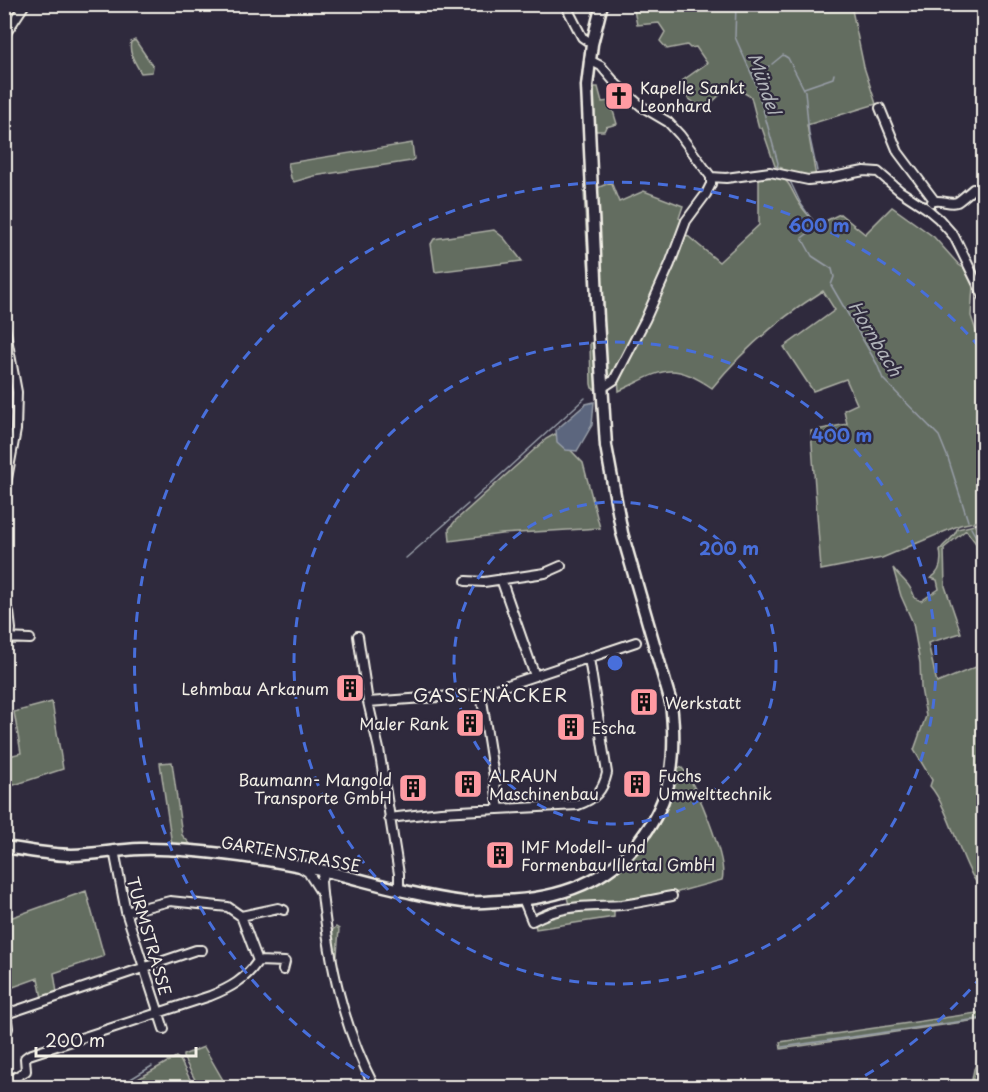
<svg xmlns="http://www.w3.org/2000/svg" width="988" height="1092" viewBox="0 0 988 1092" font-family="'Playpen Sans',sans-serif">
	<rect width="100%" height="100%" fill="#2f2a3d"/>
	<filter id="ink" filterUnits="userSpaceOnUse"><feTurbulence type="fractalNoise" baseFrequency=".0167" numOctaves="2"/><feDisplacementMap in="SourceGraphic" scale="12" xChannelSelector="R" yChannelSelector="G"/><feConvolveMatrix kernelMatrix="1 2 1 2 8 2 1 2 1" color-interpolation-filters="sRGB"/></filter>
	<g filter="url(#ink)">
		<path fill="#646d61" stroke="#acafa4" stroke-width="1.5" d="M628 5H851L864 67 876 104 807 125 816 177 807 178 781 171 782 168 775 166 762 128H759L751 97 738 89 727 88 704 110 688 98 682 81 707 63 696 47 690 48 687 45 667 49 660 41 665 32 659 23 637 25 634 10Z
			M135 40 153 66 152 72 141 73C136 64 128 53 131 42Z
			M594 87H598L602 102 610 101 617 124 606 127 604 131H595Z
			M412 143 414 159 411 161 314 176 294 182 291 178 288 163Z
			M759 175C794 176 785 182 801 206 806 213 812 219 817 225L840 214 865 234 892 207 934 237 959 265 968 271 973 286 971 316 984 355 983 520 960 525 882 558 821 570 811 431 847 424 844 410 857 404 846 379 813 391 784 347 835 310 823 291C780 318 744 348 712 388 670 359 660 372 619 391L618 377 683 232 719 262 759 225Z
			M611 182 619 202 644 191 683 206 679 218 684 220 656 291 612 377 608 380 605 378 595 189Z
			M584 192 589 196 597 388 596 390 592 388 591 384 590 343H593Z
			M494 230 504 238 522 261 435 272 431 244 434 239Z
			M555 434 583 463 600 528 501 534 450 541 449 529 456 520 546 439Z
			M983 523V558L978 546 966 530 944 548 945 586 961 633 928 643 937 683 983 664V889C964 876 951 810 930 786L932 780 914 750 926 716 921 688 920 663 913 623 901 596 893 568C902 580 910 583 915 598L921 601 939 589 937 580 931 578C941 572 942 561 940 550 945 542 955 538 957 529Z
			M52 702 63 769 5 788V757L21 753 14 712Z
			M172 762 182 835 193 847 172 845 160 763Z
			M677 767 682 768C696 782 728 862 722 880L667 895 569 905 567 897C612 877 646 855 667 808 673 796 674 780 677 767Z
			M86 891 104 956 54 973 57 993 42 998 38 978 5 990 4 920Z
			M614 908V917L536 929 535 924 556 912Z
			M336 927 339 929 336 968 329 933Z
			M983 1012V1019L781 1049 780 1042Z
			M204 1047 227 1087H199L183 1057V1055Z
			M983 1052V1087H973L971 1085 974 1069Z
			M176 1057 180 1060 194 1087H124Z"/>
		<path fill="#5b667e" stroke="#989ea8" stroke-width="1.5" d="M594 402 592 425 577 451 566 450 557 442 556 430 586 404Z"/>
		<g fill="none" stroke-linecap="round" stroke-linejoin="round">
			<path stroke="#989ea8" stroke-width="1.5" d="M736 4 735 37 756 84 778 163 777 169
				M772 64 783 55 788 58 805 91 809 134 817 171
				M751 73 761 72 769 66
				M804 88 833 78 834 74
				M786 179 790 181 801 204 814 223 811 231 802 238 812 256 832 269 834 277 831 285 877 364 883 379 939 436 948 458 968 521
				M473 500 585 398
				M971 528 984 551
				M406 558 468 504
				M782 1047 984 1018
				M116 1088 152 1066"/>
			<g stroke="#f4f1e8" stroke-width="12">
				<path id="minor" d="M565 4 582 37 592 44
					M4 36 25 4
					M589 60 601 66 617 85 641 106 668 122 680 135 711 177V184L706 194 686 221 670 264 645 320 614 380 602 388
					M880 108 898 152 934 200
					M711 177 726 178 770 172 808 180 828 178 864 171 878 172 900 191 926 208 939 219 954 236 984 297
					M932 202C940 198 949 205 957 202 962 199 968 193 973 189
					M4 322 17 392 16 430 4 495
					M501 579 535 676
					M466 581 484 582 545 573 561 566
					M9 612 11 629 10 639
					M358 636 368 702 379 749 399 874V890
					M4 638 30 639
					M481 694 499 809
					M368 702 481 694 636 642
					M389 818 441 812 578 805C595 799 603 791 607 773L589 658
					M114 850 126 912 164 1029
					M300 867 308 872 322 894
					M324 871 321 881 322 894C330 964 342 1025 375 1088
					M524 901 532 921C562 904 588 907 622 905 639 903 656 899 672 896
					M241 916 278 908 284 910
					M258 961 285 962 283 970
					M4 1030 8 1028 6 1014 196 950H202
					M4 1084 26 1071 25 1058 29 1055 210 996C230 988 245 980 258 961L241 916 228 907 170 901 126 912"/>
			</g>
			<g stroke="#f4f1e8" stroke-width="15">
				<path id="major" d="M4 847C27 850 49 855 72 855 95 854 118 850 140 849 173 848 208 852 240 856 268 860 297 865 325 871 371 882 416 896 463 902 474 903 487 902 499 901 553 900 605 885 640 840 673 798 677 755 671 703L622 533 606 446 598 320 587 86 592 44 602 4"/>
			</g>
			<use href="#minor" stroke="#2f2a3d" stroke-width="8"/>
			<use href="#major" stroke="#2f2a3d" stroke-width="10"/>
		</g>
	</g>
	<g fill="none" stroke="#486fdb" stroke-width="3" stroke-dasharray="10 8">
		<circle cx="615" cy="663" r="161"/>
		<circle cx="615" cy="663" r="321"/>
		<path d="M982 976A482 482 0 0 1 845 1087M385 1087A482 482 0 1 1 982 350"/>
	</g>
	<defs>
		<g id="church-square" transform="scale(1.5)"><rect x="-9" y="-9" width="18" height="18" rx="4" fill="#ff9aa2" stroke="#2f2a3d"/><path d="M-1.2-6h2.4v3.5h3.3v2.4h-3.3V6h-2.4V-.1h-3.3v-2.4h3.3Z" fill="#111"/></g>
		<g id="building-square" transform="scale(1.5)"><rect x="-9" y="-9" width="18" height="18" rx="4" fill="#ff9aa2" stroke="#2f2a3d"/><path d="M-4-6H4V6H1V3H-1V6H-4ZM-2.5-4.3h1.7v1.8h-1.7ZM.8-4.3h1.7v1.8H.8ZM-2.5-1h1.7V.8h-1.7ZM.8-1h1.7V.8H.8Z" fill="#111"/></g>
	</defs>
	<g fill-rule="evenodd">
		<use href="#church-square" x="619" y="96"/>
		<use href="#building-square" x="350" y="688"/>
		<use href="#building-square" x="644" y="702"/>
		<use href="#building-square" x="470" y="723"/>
		<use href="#building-square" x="571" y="727"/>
		<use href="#building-square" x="468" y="784"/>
		<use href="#building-square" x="637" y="784"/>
		<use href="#building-square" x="413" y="788"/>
		<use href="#building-square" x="500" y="855"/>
	</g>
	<g text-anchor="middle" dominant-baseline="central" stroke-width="4.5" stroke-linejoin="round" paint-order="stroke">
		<g font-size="16" fill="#f4f1e8" stroke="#2f2a3d" text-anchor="start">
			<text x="640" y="87">Kapelle Sankt<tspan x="640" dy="18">Leonhard</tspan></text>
			<text x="329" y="688" text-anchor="end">Lehmbau Arkanum</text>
			<text x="665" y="702">Werkstatt</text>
			<text x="449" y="723" text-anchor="end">Maler Rank</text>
			<text x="592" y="727">Escha</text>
			<text x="489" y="775">ALRAUN<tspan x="489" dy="18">Maschinenbau</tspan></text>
			<text x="658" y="775">Fuchs<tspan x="658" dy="18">Umwelttechnik</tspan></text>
			<text x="392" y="779" text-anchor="end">Baumann- Mangold<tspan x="392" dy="18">Transporte GmbH</tspan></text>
			<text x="521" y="846">IMF Modell- und<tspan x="521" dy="18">Formenbau Illertal GmbH</tspan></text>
		</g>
		<g font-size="16" fill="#f4f1e8" stroke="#2f2a3d">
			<text transform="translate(291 853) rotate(10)">GARTENSTRASSE</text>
			<text transform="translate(150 936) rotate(74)">TURMSTRASSE</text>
		</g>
		<g font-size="18" font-style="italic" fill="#afb2b8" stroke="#2f2a3d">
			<text transform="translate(765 83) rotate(71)">Mündel</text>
			<text transform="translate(876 338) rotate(59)">Hornbach</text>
		</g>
		<g font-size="18" letter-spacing="1.5" fill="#f4f1e8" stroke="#2f2a3d">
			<text x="491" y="694">GASSENÄCKER</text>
		</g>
	</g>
	<circle cx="615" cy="663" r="9" fill="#486fdb" stroke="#2f2a3d" stroke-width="3"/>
	<g font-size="18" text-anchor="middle" font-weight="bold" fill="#486fdb" stroke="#2f2a3d" stroke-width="4.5" stroke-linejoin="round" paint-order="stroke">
		<text x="819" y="232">600 m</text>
		<text x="842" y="442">400 m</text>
		<text x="729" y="555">200 m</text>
	</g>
	<rect width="988" height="1092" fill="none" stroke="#2f2a3d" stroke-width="24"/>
	<rect x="12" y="12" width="964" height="1068" fill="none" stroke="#f4f1e8" stroke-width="2" filter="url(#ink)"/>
	<path d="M36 1047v9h160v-9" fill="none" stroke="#f4f1e8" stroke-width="3"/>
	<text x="45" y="1047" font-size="18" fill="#f4f1e8" stroke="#2f2a3d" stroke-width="4.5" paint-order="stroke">200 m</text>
</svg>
